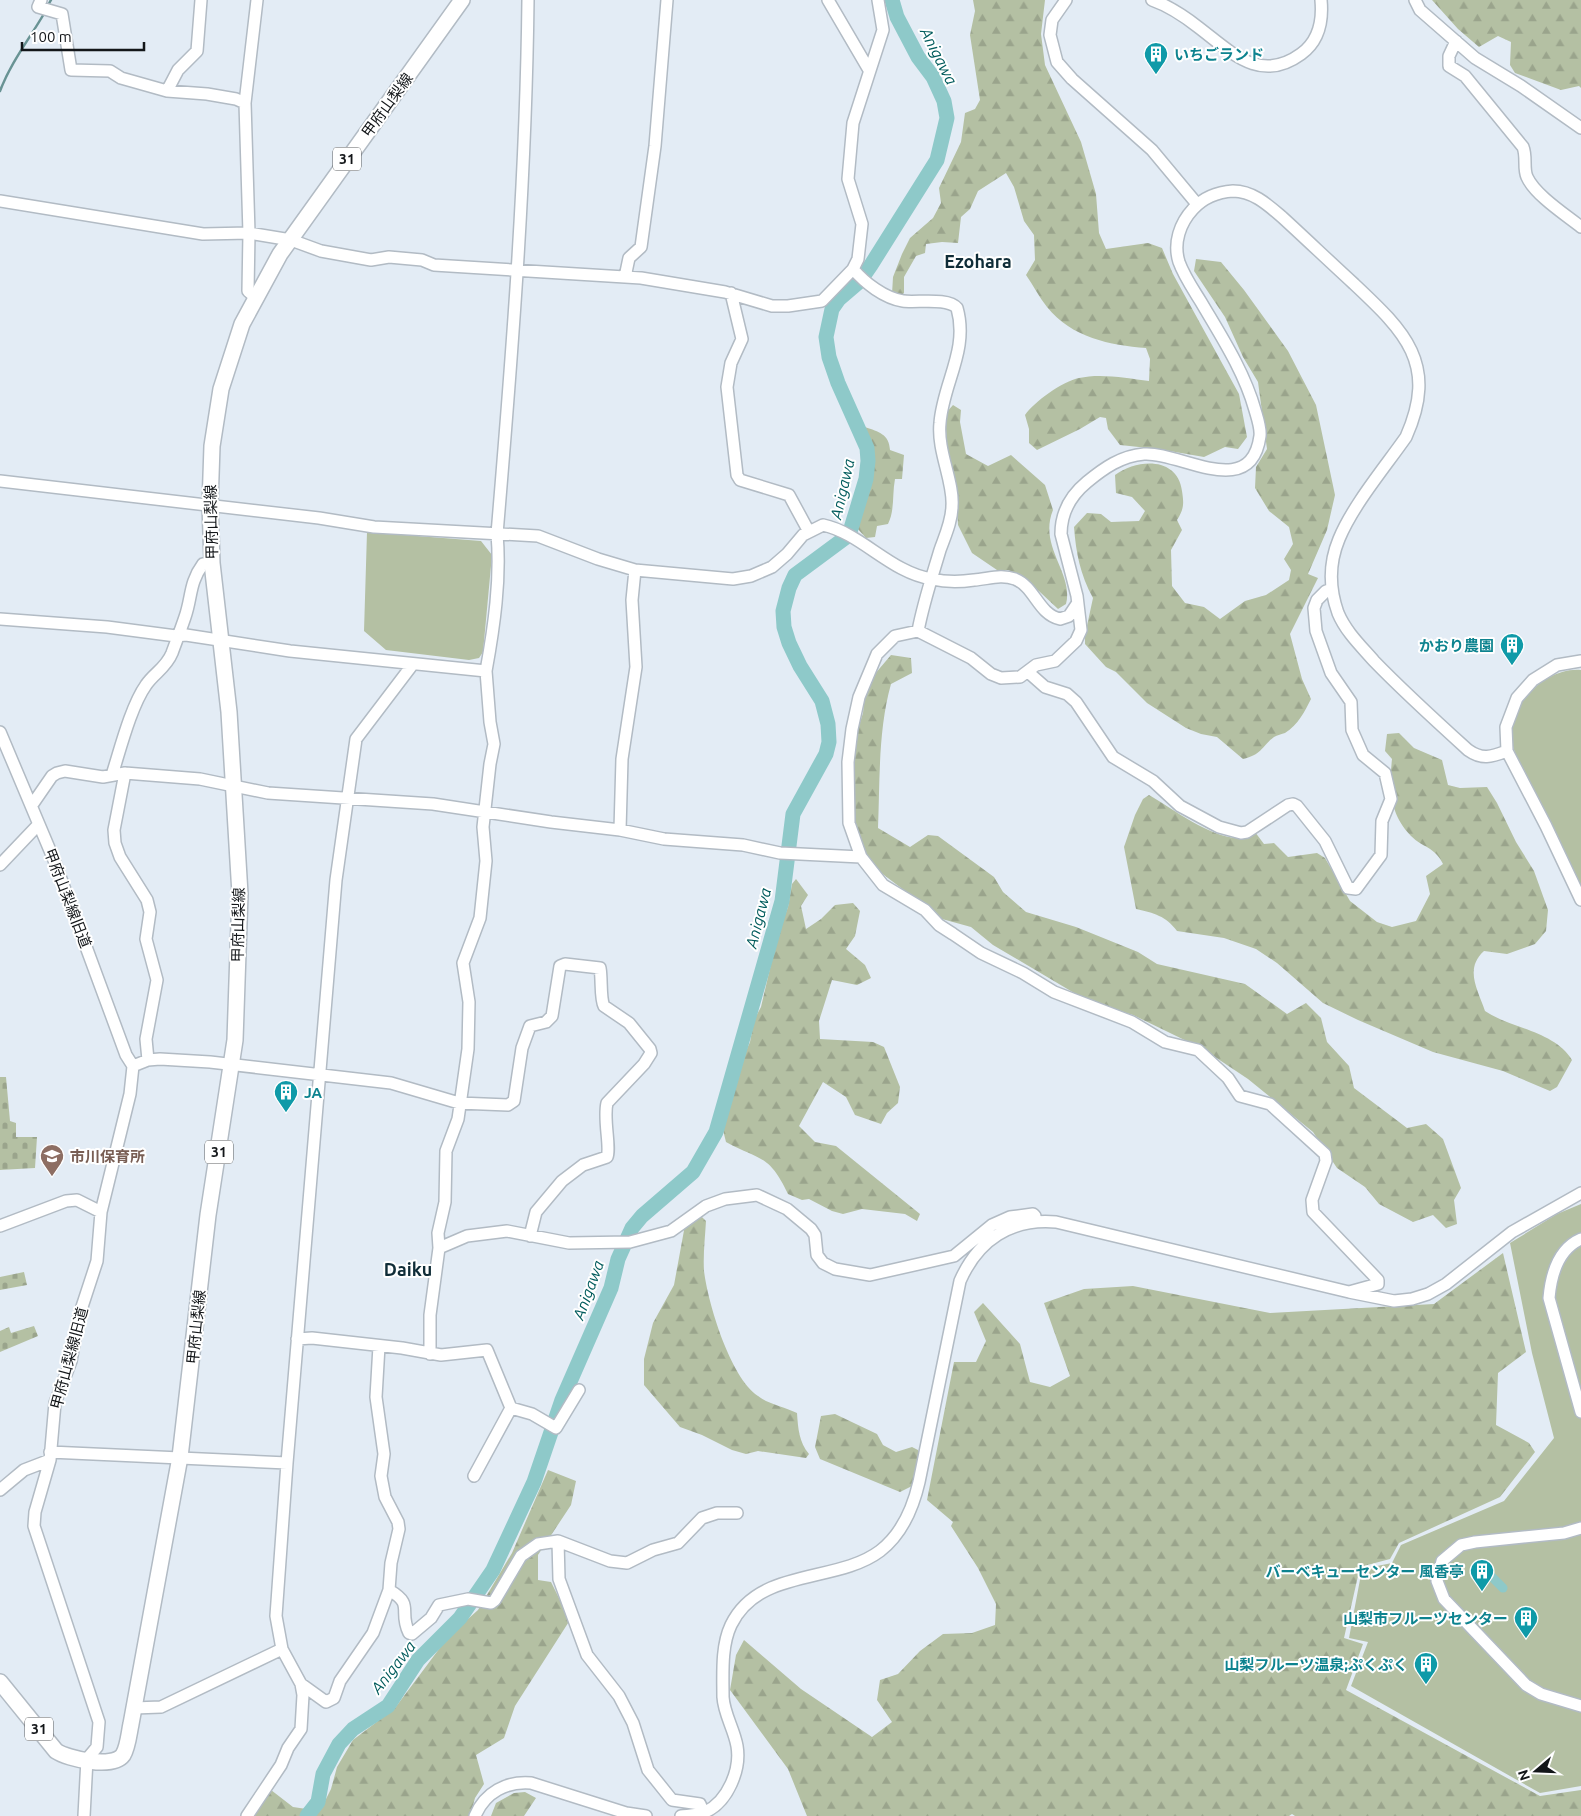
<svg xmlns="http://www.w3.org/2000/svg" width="1581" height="1816" viewBox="0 0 1581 1816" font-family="Ubuntu,'Noto Sans JP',sans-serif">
	<defs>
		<pattern id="forest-firs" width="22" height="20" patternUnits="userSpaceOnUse" patternTransform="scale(1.25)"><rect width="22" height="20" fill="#b4c0a3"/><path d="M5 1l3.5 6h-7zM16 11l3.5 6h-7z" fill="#9aa48c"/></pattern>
		<pattern id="cemetery-stones" width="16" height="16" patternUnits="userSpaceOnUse" patternTransform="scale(1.25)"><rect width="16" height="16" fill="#b4c0a3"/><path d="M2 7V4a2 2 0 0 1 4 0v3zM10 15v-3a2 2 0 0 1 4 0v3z" fill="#9aa48c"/></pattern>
	</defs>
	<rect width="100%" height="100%" fill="#e3ecf5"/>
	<path fill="url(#forest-firs)" d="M973 0H1045L1041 34 1045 65 1081 142 1096 194 1099 233 1106 249 1148 243 1162 248 1173 274 1239 394 1247 437 1238 449 1225 447 1204 457 1158 449 1120 445 1108 429 1106 418 1100 417 1080 429 1037 450 1029 443V429L1025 415C1034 402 1063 381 1079 378 1100 373 1127 378 1149 381L1150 359 1146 348C1110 345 1072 338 1047 307 1039 297 1033 285 1026 275L1035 260 1034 235 1024 221 1014 187 1006 173 978 191 970 209 961 217 958 243 942 242 926 244 925 253 916 256 904 277V293L900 297 892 294 893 277 902 254 910 238 933 218 941 203 939 188 961 142 965 113 975 109 980 100 970 35 975 11Z
		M1432 0H1581V88L1579 86 1561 90 1515 73 1510 65 1511 42 1498 36 1479 47 1458 29Z
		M1196 259 1221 262 1244 290 1288 351 1316 405 1335 495 1327 530 1308 574 1318 578 1290 634 1302 679 1311 699C1305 711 1298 725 1285 733 1282 734 1277 735 1274 737 1262 746 1262 755 1243 759L1217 737 1201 734 1186 728 1147 703 1116 672 1106 667 1085 644V635L1093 598C1080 574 1076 553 1074 527L1087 513 1101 514 1111 522 1139 521 1145 511 1132 497 1116 493 1115 475C1138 458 1178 457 1182 491 1184 504 1184 509 1177 520L1182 530 1171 550 1172 586 1185 603 1204 607 1220 619 1245 601 1266 595 1289 580 1291 570 1284 559 1293 544 1289 527 1269 511 1255 488 1256 467 1267 449 1258 382 1243 357 1225 317 1194 271Z
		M953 405 961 410 960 422 966 454 988 466 1011 455 1045 485 1053 510C1038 547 1074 573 1066 604L1058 609 1024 577 1008 570H997L972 553 958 525 956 490 948 459 945 414Z
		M865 427C879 432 889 434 890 450L904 455 902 479H895C892 494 895 510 888 524L877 526 875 537 866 538 857 528 872 469V448L864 433Z
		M891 655 911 658 912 673 891 684C878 730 880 781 878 828L910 847 928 835 938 836 994 877 1003 892 1026 912 1076 927 1138 952 1157 964 1245 984 1287 1014 1306 1003 1321 1018 1327 1042 1349 1066 1354 1088 1407 1128 1426 1124 1443 1139 1461 1188 1454 1200 1457 1224 1446 1228 1433 1215 1413 1222 1379 1204 1365 1187 1337 1168 1313 1132 1248 1079 1203 1049 1133 1015 1091 1003 993 945 971 927 942 919 880 872 864 852 853 817 852 762 855 738 863 713 865 692 874 675Z
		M1399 733 1414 748 1442 760 1448 785 1460 788 1487 787 1497 803 1516 842 1534 871 1548 910 1546 931 1535 944 1507 954 1484 951C1464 969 1478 990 1485 1011 1512 1029 1554 1031 1572 1060L1557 1087 1550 1091 1503 1071 1433 1052 1358 1020 1323 1003 1277 963 1256 949 1224 938 1177 931C1166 916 1154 913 1136 909L1124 847 1135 815 1143 799 1149 795C1173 809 1212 839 1240 838 1245 838 1251 834 1255 832L1264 844 1274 843 1288 857 1317 853 1325 858 1350 901 1377 922 1392 927 1416 921 1430 894 1426 876 1443 864C1434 846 1423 848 1411 836 1389 814 1389 787 1392 759L1385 751 1387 734Z
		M796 879 808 895 801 906 806 929 821 919 835 905 853 903 860 911 855 936 846 949 865 965 871 978 857 985 832 980 819 1021 820 1039 873 1042 884 1047 900 1087 898 1103 887 1113 881 1124 855 1115 846 1097 823 1082 799 1126 815 1142 836 1146 920 1214 917 1221 905 1214 862 1209 843 1214 832 1211 809 1199 802 1200 788 1194C769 1154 761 1161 726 1142L722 1126 735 1076 750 1042 754 1020 761 1007 778 934 788 907 792 884Z
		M701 1216 706 1221C705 1238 703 1255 704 1271 708 1303 730 1377 758 1396 768 1404 785 1407 797 1413 798 1428 799 1442 809 1454L806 1458 758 1451 746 1454 732 1450 702 1435 680 1427 644 1385V1359L653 1323 674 1285 685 1225Z
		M1503 1253 1526 1352 1498 1373 1496 1425 1529 1443 1535 1452 1500 1497 1399 1543 1390 1559 1360 1567 1344 1638 1363 1644 1346 1690 1540 1796 1581 1790V1816H1295L1292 1814 1289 1816H807L788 1769 730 1690 736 1655 744 1640 801 1689 872 1737 892 1722 877 1700 880 1680 898 1674 920 1651 943 1634 972 1633 995 1625 996 1604 978 1568 951 1526 953 1522 927 1500 954 1362H976L986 1341 974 1312 983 1303 1020 1344 1030 1382 1050 1387 1070 1376 1044 1303 1084 1289 1133 1286 1270 1313 1434 1304Z
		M835 1414 877 1434 883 1445 896 1452 912 1447 918 1450 921 1464 914 1485 900 1492 820 1459 815 1447 821 1416Z
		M548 1470 576 1481 571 1505 538 1555V1580L551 1582 570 1620 515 1706 504 1738 476 1755 484 1784 475 1798 470 1816H253L261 1800 271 1790 293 1807 320 1811 331 1789 337 1767 353 1740 395 1708 448 1637 478 1610 512 1553Z
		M525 1792 536 1798 524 1816H491L496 1803 514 1793Z"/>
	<path fill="url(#cemetery-stones)" d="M0 1077H6L10 1121 16 1123V1137H37L35 1168 0 1170Z
		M24 1272 27 1285 0 1290V1277Z
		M34 1326 38 1336 0 1352V1331L9 1327 11 1333Z"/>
	<path fill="#b4c0a3" d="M367 532 481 541 492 555 483 652 479 658 469 660 386 650 364 631Z
		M1581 670V886L1516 758C1515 751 1511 742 1511 735 1511 701 1548 667 1581 670Z
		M1581 1204V1786L1540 1793 1351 1686 1368 1642 1349 1638 1362 1569 1392 1563 1401 1545 1504 1501 1554 1438 1532 1353 1510 1243 1557 1214Z"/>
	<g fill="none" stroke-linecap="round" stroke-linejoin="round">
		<path stroke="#699394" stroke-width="2.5" d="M47 7 51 0
			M0 91C11 62 30 38 45 12"/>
		<path stroke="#8ec9c9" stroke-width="9" d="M1487 1572 1503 1588"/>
		<path stroke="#8ec9c9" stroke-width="15" d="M307 1816 318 1802 323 1774 339 1744 353 1729 388 1706 418 1660 460 1618 493 1570 534 1482 562 1400 611 1288 618 1259 632 1228 642 1216 693 1172 716 1132 782 901 793 814 826 754 829 742 828 724 822 701 800 666 789 643 784 627 783 611 789 588 795 575 849 535 866 479 868 461 867 448 838 383 829 357 826 337 832 309 839 299 860 281 871 265 937 160 947 118 944 101 933 77 918 57 897 17 892 0"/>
		<g stroke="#b2bbc4" stroke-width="14">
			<path id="minor" d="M41 0 38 7 62 14 71 70 110 71 121 78 167 91 207 94 236 99 245 103
				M828 0 869 70
				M1066 0 1052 20 1050 35 1057 62 1072 79 1152 150 1197 204
				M1152 0C1169 6 1184 16 1198 27 1231 52 1260 84 1301 54 1319 41 1323 21 1321 0
				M1415 0 1420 10 1475 58 1521 86 1581 128
				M1456 41 1449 56V66L1465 76 1523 147C1527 157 1523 168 1527 177 1535 195 1566 215 1581 227
				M167 91 178 70 197 51 201 0
				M0 201 203 234 249 233 291 240 321 251 371 260 389 257 422 260 434 265 641 278 725 292 772 306H788L822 301 853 269 858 259 862 224 848 179 853 123 883 30 878 0
				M853 269C865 283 884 298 903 301 916 303 948 297 957 308 969 350 943 383 940 423 937 451 954 482 952 506 952 521 945 536 940 550 932 577 923 604 918 631
				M625 277 629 258 641 247 655 146 667 0
				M731 293 742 339 731 363 727 387 737 475 740 480 789 495 808 530
				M255 297 248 291 249 233 245 103 257 0
				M0 481 319 518 374 527 538 536 598 559 635 570 733 579 751 576 772 567 787 554 803 535 823 525C861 533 891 573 932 579 945 582 960 582 974 580 988 579 1001 574 1015 579 1035 587 1038 614 1060 619L1069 616 1077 604
				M0 619 107 627 176 636 186 635 290 651 486 671C494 627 501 579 497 534 512 356 526 178 528 0
				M1581 661 1557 665 1533 680 1517 698 1506 727 1507 751 1546 826 1581 900
				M1028 672 1045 687 1067 694 1076 702 1113 757 1153 781 1180 806 1219 827 1241 833 1247 832 1288 805 1293 804 1297 806 1325 841 1348 888 1356 889 1381 855 1382 821 1391 799 1385 773 1363 755 1352 730 1351 702 1331 673 1316 631 1314 608 1317 600 1326 591 1331 589
				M0 732 54 860 126 1055 133 1066
				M125 773 114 830 115 843 120 857 147 900 150 912 146 939 157 980 146 1039 148 1060
				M112 775C120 750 131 706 146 685 154 673 166 668 172 653 176 642 181 629 185 617 192 597 189 583 203 564L212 563
				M32 805 52 776 57 773 65 771 103 777 125 773 200 779 268 793 433 804 551 822 620 830 664 839 743 845 780 853 861 857
				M620 830 622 759 636 667 632 600 635 570
				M0 865 38 825
				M0 1226 66 1201 77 1200 101 1212
				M1581 1239C1558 1249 1551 1275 1549 1298L1581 1412
				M439 1248 467 1236 507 1231 569 1243 630 1242 671 1231 706 1206 725 1199 757 1195 787 1209 811 1229 815 1235 817 1255 823 1263 835 1269 870 1275 954 1256 992 1225 1010 1217 1033 1214 1035 1216
				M1349 1292 1378 1284V1280L1313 1212 1312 1200 1326 1161 1325 1154 1270 1104 1240 1096 1228 1078 1198 1050 1165 1042 1132 1022 1054 992 1023 973 981 953 953 934 939 925 925 910 883 885 861 857 849 823 848 762 852 729 859 697 877 654 895 636 918 631 971 658 991 674 1001 678 1020 677 1036 665 1055 661 1076 641 1081 630 1077 596 1061 534C1061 512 1070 496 1087 482 1104 468 1121 456 1144 454 1179 451 1251 502 1260 436 1261 428 1257 417 1255 410 1244 371 1221 336 1201 302 1193 289 1184 276 1179 262 1173 243 1180 223 1193 209 1203 198 1218 192 1233 191 1253 191 1268 205 1282 217 1306 239 1329 261 1353 283 1404 331 1439 363 1406 437 1385 467 1353 505 1339 539 1329 563 1329 588 1338 613 1346 632 1361 646 1374 661 1404 692 1436 721 1468 750 1482 760 1491 757 1507 751
				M297 1339 312 1338 402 1348 441 1355 487 1350 511 1408
				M430 1354V1315L439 1248 438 1233 445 1202 446 1151 458 1119 468 1049 469 1002 463 963 480 918 486 861 483 827 490 764 494 744 490 722 486 671
				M511 1408 532 1414 556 1428 579 1390
				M50 1452 287 1463
				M474 1476 511 1408
				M0 1490 24 1470 50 1460
				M1581 1528 1564 1533 1475 1542 1461 1545 1442 1561 1437 1581 1444 1599 1526 1685 1541 1694 1581 1706
				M558 1541 559 1579 587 1655 619 1696 633 1723 648 1770 672 1800 700 1804 705 1816
				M389 1590C415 1605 398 1610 409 1633L412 1634 431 1618 439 1605 468 1599 491 1603 495 1600 521 1556 538 1544 558 1541 610 1561 627 1563 653 1550 678 1543 702 1518 717 1513H737
				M301 1684 326 1702 334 1698 340 1681 373 1633 389 1590 391 1563 399 1529 398 1522 385 1497 381 1476 384 1454 376 1397 379 1346
				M134 1708 161 1707 282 1649
				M84 1816 87 1759 97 1747 99 1722 34 1526 35 1512 50 1460 55 1403 71 1361 79 1316 97 1261 101 1212 130 1094 133 1066 148 1060 160 1059 210 1062 391 1083 459 1103 508 1105 514 1101 522 1048 530 1026 546 1022 552 1016 560 966 565 964 600 968C602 978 600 999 604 1006L629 1023 650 1049 651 1053 644 1064 607 1103C603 1119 611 1148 607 1157L583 1165 562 1181 536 1212 530 1236
				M247 1816 281 1765 288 1748 301 1729 303 1695 301 1684 282 1649 276 1616 287 1463 336 880 356 739 413 664
				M475 1816C485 1792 507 1781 531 1783L626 1813 646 1816
				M681 1816C689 1815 698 1815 705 1812 728 1802 741 1769 737 1746 734 1729 724 1714 723 1697 723 1674 721 1646 731 1625 759 1567 836 1584 880 1551 902 1534 913 1508 919 1482L960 1281C978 1240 1011 1218 1056 1222L1349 1292 1394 1301 1412 1299 1428 1294 1446 1284 1512 1232 1581 1193"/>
		</g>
		<g stroke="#b2bbc4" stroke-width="18">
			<path id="major" d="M0 1682 56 1751C68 1759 113 1769 123 1755 128 1747 129 1733 131 1724L180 1457 208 1215 235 1040 240 894 229 712 212 563 210 505 212 446 221 389 242 324 280 254 462 0"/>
		</g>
		<use href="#minor" stroke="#fff" stroke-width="11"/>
		<use href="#major" stroke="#fff" stroke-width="15"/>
	</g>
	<defs>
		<g id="building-pin" transform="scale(1.25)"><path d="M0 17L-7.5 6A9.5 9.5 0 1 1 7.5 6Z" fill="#0f9aa8" stroke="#fff"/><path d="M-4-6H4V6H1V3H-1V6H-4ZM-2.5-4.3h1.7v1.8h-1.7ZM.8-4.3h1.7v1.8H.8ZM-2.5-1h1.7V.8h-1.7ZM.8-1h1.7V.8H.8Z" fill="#fff"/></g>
		<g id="school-pin" transform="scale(1.25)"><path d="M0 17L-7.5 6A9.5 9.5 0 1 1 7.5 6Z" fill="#8d6e63" stroke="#fff"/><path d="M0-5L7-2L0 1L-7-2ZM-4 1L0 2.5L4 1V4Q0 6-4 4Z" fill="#fff"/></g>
	</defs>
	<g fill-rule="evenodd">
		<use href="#building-pin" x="1156" y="54"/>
		<use href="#building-pin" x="1512" y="645"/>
		<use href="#building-pin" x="286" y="1092"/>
		<use href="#school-pin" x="52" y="1156"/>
		<use href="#building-pin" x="1482" y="1571"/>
		<use href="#building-pin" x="1526" y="1618"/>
		<use href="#building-pin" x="1426" y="1664"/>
	</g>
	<g text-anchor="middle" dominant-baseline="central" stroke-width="4" stroke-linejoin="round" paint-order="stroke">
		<g fill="#fff" stroke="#5a5c5e" stroke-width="1">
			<rect x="333" y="147.5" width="28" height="23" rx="4"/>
			<rect x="205" y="1140.5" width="28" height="23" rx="4"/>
			<rect x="25" y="1717.5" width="28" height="23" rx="4"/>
		</g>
		<g font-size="14" font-weight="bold" fill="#131619">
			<text x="347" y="159">31</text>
			<text x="219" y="1152">31</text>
			<text x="39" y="1729">31</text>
		</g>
		<g font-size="15" font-weight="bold" fill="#0d838f" stroke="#fff" text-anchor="end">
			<text x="1174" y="54" text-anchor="start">いちごランド</text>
			<text x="1494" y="645">かおり農園</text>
			<text x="304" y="1092" text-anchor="start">JA</text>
			<text x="1464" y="1571">バーベキューセンター 風香亭</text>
			<text x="1508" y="1618">山梨市フルーツセンター</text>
			<text x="1408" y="1664">山梨フルーツ温泉;ぷくぷく</text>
		</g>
		<g font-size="15" fill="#131619" stroke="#fff">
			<text transform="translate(387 105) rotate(-54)">甲府山梨線</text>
			<text transform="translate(211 522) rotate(-91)">甲府山梨線</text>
			<text transform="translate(68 898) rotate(69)">甲府山梨線旧道</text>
			<text transform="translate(238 925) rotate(-89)">甲府山梨線</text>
			<text transform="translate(196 1327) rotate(-84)">甲府山梨線</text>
			<text transform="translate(69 1358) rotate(-75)">甲府山梨線旧道</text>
		</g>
		<g font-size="15" font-weight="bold" fill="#785e54" stroke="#fff" text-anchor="start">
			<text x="70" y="1156">市川保育所</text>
		</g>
		<g font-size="16" font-style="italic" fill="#005b5c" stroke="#fff">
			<text transform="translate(939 56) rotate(63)">Anigawa</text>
			<text transform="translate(842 489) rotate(-77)">Anigawa</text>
			<text transform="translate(758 918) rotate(-76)">Anigawa</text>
			<text transform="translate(588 1290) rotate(-70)">Anigawa</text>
			<text transform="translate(393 1667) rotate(-52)">Anigawa</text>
		</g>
		<g font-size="18" font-weight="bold" fill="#102d38" stroke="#fff">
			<text x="978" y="261">Ezohara</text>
			<text x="408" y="1269">Daiku</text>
		</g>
	</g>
	<g transform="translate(1536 1771) rotate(251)" stroke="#ffffff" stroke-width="4" paint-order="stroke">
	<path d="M0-4L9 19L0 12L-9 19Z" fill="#131619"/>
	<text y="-8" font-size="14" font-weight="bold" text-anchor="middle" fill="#131619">N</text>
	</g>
	<path d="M22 42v8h122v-8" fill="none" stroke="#131619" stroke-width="2.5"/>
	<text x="30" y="42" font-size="15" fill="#131619" stroke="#ffffff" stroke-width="4" paint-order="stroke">100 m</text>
</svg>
